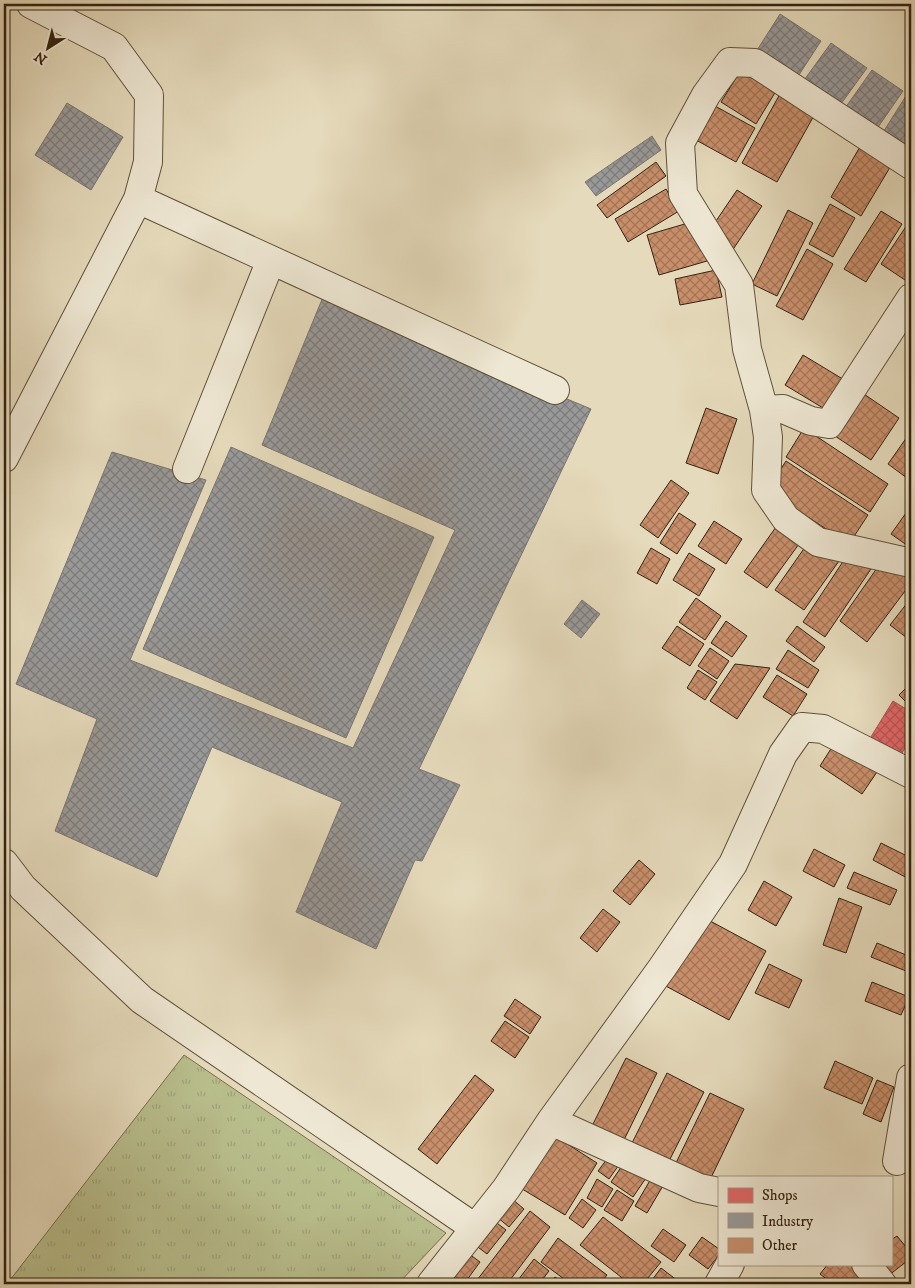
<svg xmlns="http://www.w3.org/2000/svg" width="915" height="1288" viewBox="0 0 915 1288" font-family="'IM FELL DW Pica',serif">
	<defs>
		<pattern id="grass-tufts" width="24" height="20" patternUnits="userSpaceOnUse" patternTransform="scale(1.25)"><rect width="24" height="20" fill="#b9be8d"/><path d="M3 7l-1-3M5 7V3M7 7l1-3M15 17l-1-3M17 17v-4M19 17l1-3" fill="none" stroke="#a0a378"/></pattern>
		<pattern id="shops-cross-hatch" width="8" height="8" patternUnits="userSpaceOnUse" patternTransform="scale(1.25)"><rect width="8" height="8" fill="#e06666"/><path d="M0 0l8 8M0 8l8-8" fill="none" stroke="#b65452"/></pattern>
		<pattern id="industry-cross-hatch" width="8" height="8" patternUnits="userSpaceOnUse" patternTransform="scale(1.25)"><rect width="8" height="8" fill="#999"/><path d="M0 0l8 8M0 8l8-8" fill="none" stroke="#7d7c7b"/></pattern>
		<pattern id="building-cross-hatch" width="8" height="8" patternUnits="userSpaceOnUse" patternTransform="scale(1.25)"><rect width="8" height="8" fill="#c98f6b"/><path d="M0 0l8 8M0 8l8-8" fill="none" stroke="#a47456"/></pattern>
	</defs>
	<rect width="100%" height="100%" fill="#e5dabb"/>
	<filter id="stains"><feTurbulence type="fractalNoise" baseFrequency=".004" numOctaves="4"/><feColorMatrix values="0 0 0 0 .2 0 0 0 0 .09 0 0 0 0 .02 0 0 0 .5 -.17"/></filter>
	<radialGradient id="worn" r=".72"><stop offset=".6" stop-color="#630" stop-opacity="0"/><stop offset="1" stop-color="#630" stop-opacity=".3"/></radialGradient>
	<path fill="url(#grass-tufts)" stroke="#76704e" d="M184 1055 446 1233 398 1284H7Z"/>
	<path fill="url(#shops-cross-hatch)" stroke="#ac524c" d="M893 701 911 712V738L899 758 869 740Z"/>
	<path fill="url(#industry-cross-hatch)" stroke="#7a7670" d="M780 14 821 41 795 81 754 55Z
		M831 43 867 68 838 108 802 83Z
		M872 70 903 91 874 133 843 111Z
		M909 91 911 92V153L882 134Z
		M67 103 123 137 91 190 35 155Z
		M652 136 661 150 596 196 585 182Z
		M323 297 591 409 419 769 460 785 422 861 415 860 376 949 296 912 342 802 212 747 157 877 55 831 97 719 16 684 112 452 206 480 130 660 353 748 455 530 262 445Z
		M231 447 434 537 346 738 143 649Z
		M582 600 600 614 581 638 564 624Z"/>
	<path fill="url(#building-cross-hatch)" stroke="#33230f" d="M741 70 776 91 756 124 721 102Z
		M781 92 816 112 777 182 742 163Z
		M715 106 755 128 736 162 696 140Z
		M861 145 892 164 861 216 831 197Z
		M656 162 666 176 607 218 597 205Z
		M666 189 679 211 628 242 615 219Z
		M737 190 762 206 732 251 716 221Z
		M830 204 855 218 833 257 809 244Z
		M788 210 813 223 777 296 752 284Z
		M881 211 902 224 866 282 844 269Z
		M911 219V278L908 282 881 264Z
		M695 221 707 261 659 275 647 235Z
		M807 249 833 264 803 320 776 306Z
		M716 270 722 297 680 305 675 279Z
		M803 355 846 381 828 411 785 385Z
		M861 392 899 418 871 460 832 434Z
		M706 408 737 419 718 474 686 463Z
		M804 428 888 484 870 512 786 457Z
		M907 437 911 440V481L888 464Z
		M786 461 868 515 849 544 767 490Z
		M671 480 689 493 658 538 640 525Z
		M911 506V548L891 534Z
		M679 513 696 524 677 554 660 543Z
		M714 521 742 539 726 564 698 546Z
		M776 527 799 544 767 588 744 572Z
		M810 540 839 561 804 610 775 590Z
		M651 548 670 559 657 584 637 573Z
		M689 553 715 569 699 596 673 580Z
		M848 554 871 569 825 637 803 622Z
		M884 558 911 575V583L867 642 840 621Z
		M696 598 721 616 705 640 679 622Z
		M911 598V641L890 625Z
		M726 621 747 636 732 657 711 643Z
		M677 626 704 644 690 666 662 648Z
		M797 626 825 647 814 662 786 641Z
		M710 648 729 661 717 679 698 666Z
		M788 650 819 670 808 688 776 669Z
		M735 664 770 668 737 719 710 701Z
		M698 670 717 682 705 700 687 688Z
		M777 675 807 694 793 716 763 697Z
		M911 683V705L910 706 899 695Z
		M834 744 877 772 862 794 820 766Z
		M881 843 911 858V880L873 860Z
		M814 849 845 865 834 887 803 871Z
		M639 860 655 874 630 905 613 891Z
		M854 872 897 890 890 905 847 888Z
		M764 881 792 897 776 926 748 910Z
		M839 898 862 907 846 953 823 945Z
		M603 909 620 922 597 952 580 938Z
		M699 915 766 951 729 1020 662 984Z
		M877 943 911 957 906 971 871 957Z
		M769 964 802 980 789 1008 755 993Z
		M872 982 909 997 901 1015 865 1001Z
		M515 999 541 1017 530 1034 504 1016Z
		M505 1021 529 1037 515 1058 491 1041Z
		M626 1058 657 1073 621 1146 590 1130Z
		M835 1061 873 1078 862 1104 824 1088Z
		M667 1073 704 1092 669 1161 632 1143Z
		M475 1075 494 1090 437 1164 418 1149Z
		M877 1080 894 1087 881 1122 863 1114Z
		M710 1093 744 1109 708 1184 674 1167Z
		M547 1131 597 1163 565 1215 514 1184Z
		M610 1155 621 1162 609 1179 598 1171Z
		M624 1163 646 1178 633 1197 611 1182Z
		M652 1177 664 1184 647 1213 635 1206Z
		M597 1179 613 1189 602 1207 587 1198Z
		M617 1190 634 1201 622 1221 604 1210Z
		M506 1194 524 1209 509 1227 491 1212Z
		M582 1199 596 1210 583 1228 569 1218Z
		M530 1211 550 1227 507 1284H474Z
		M489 1217 506 1230 487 1254 470 1241Z
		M603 1217 661 1262 643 1284H630L580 1245Z
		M663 1229 686 1245 674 1262 651 1246Z
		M897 1236 911 1253V1258L884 1279 873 1264H891V1240Z
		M702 1237 719 1249V1255L708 1269 689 1255Z
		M558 1238 607 1275 600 1284H571L541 1262Z
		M461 1248 480 1262 464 1284H434Z
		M534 1259 549 1271 539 1284H515Z
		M828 1264H855L864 1271 853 1284H833L820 1274Z
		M661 1268 682 1284H649Z
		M555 1277 565 1284H550Z"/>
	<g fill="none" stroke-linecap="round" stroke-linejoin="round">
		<g stroke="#60513a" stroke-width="30">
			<path id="minor" d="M911 165 755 63 730 62 706 95 680 143 683 194 739 285 747 349 764 410 768 437 766 490 786 519 818 542 911 563
				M138 199 555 390
				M764 410 783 409 811 421 829 424 911 298
				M4 458 138 199 148 162 149 95 114 47 31 4
				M187 469 271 260
				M4 863 23 888 142 1000 475 1228
				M551 1121 699 1188 719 1192
				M897 1161 911 1078
				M866 1264 882 1284
				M431 1284 506 1189 551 1121 662 968 733 864 783 754 802 727 823 729 911 774
				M719 1284 730 1264"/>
		</g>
		<use href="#minor" stroke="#eee7d3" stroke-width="28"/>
	</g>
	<rect width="915" height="1288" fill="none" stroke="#e5dabb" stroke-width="20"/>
	<rect x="5" y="5" width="905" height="1278" fill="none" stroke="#33230f" stroke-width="2.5"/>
	<rect x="10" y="10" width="895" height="1268" fill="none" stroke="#33230f"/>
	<rect x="718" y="1176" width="175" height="90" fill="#eee7d3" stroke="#a39985"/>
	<rect x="728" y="1188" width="25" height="15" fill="#e06666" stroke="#a39985"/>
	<text x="762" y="1200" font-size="15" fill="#33230f">Shops</text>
	<rect x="728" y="1213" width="25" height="15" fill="#999999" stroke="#a39985"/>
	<text x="762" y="1226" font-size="15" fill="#33230f">Industry</text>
	<rect x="728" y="1238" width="25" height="15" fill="#c98f6b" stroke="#a39985"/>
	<text x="762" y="1250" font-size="15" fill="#33230f">Other</text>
	<g transform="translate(48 48) rotate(216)" stroke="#eee7d3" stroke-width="4" paint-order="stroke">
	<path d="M0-4L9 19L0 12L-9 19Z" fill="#33230f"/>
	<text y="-8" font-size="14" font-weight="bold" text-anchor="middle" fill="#33230f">N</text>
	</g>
	<rect width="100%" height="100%" filter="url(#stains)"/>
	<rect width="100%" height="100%" fill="url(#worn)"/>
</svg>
